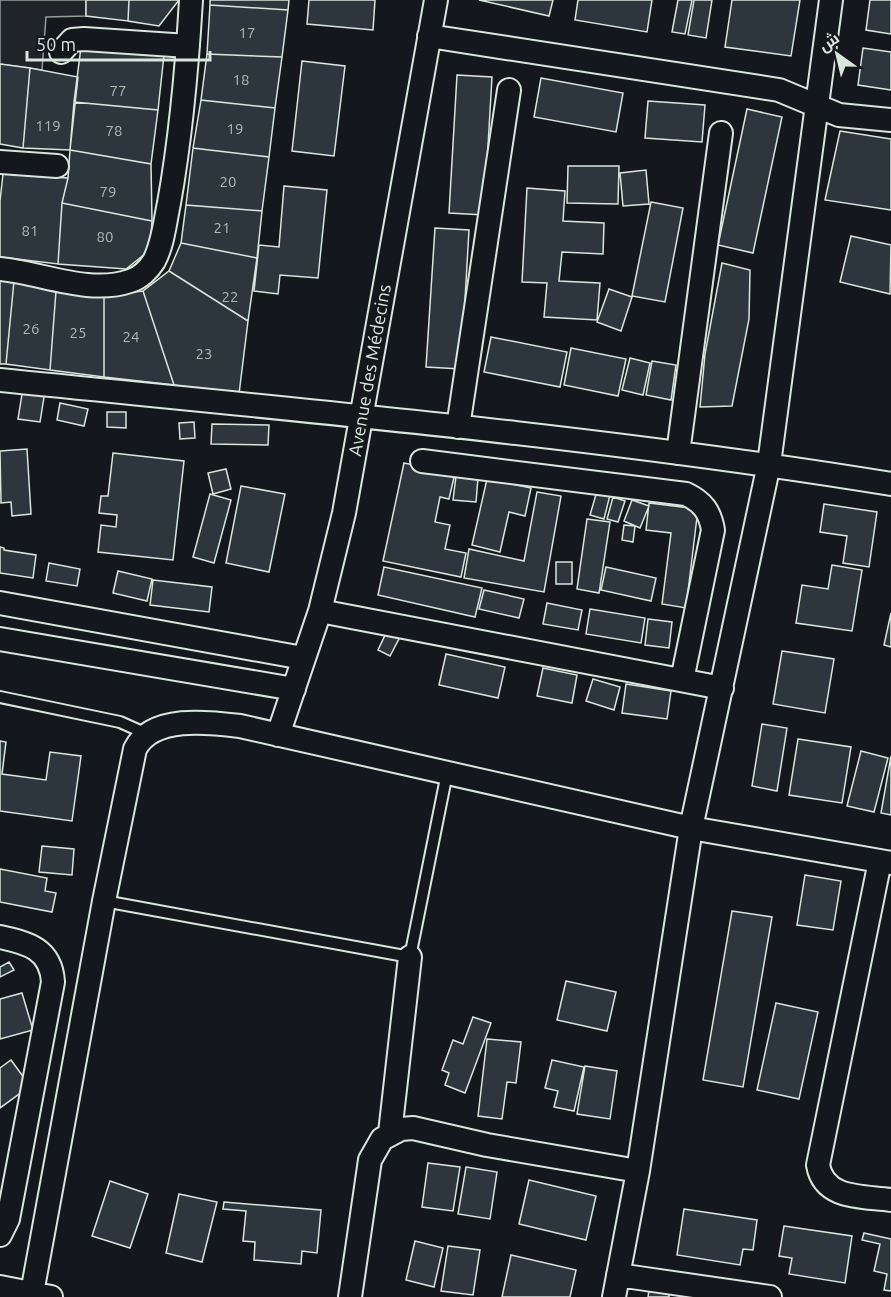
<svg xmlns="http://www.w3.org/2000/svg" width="891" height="1297" viewBox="0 0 891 1297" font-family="Ubuntu,Cairo,sans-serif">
	<rect width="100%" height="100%" fill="#14181c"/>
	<path fill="#202428" stroke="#939e99" stroke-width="1.5" d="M0 0H86V16L46 17 42 70 0 64Z"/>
	<path fill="#2c363c" stroke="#d8e6dc" stroke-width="1.5" d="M86 0H129L128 21 86 16Z
		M129 0H179L159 26 128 21Z
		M210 0H289L288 10 210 5Z
		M309 0H375L373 30 307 24Z
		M479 0H553L549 16Z
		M578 0H652L647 32 575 20Z
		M678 0H692L685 34 672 32Z
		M694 0H712L706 38 688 35Z
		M732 0H800L791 56 725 47Z
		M870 0H891V34L866 30Z
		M210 5 288 10 282 57 207 54Z
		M81 47 164 55 158 110 74 102Z
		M863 48 891 52V90L858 85Z
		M207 54 282 57 275 108 201 100Z
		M302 61 345 66 334 156 292 151Z
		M0 64 30 68 23 148 0 144Z
		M30 68 78 77 70 150 23 148Z
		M457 75 492 77 484 215 449 213Z
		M541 78 623 93 616 132 534 117Z
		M201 100 275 108 269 157 193 148Z
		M648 101 705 105 702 142 645 138Z
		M74 102 158 110 151 164 70 150Z
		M747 109 782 117 753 253 718 245Z
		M840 131 891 139V210L825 200Z
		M193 148 269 157 262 211 186 205Z
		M70 150 151 164 152 221 62 203 68 178Z
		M568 166H619L618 204 567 203Z
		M646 170 649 204 623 206 620 173Z
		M3 174 68 178 62 203 58 264 0 257V201Z
		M284 186 327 190 318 278 280 275 278 294 254 291 259 245 279 247Z
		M527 188 565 191 563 221 604 223 603 254 562 252 559 281 600 283 597 320 544 317 547 283 522 282Z
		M651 202 683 208 665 302 632 296Z
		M62 203 152 221 150 250 126 269 58 264Z
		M186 205 262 211 257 258 181 243Z
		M435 228 469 230 461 369 426 367Z
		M851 236 891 245 890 294 840 282Z
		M181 243 257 258 248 321 169 271Z
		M722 263 750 270 749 319 732 406 700 407 705 354Z
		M169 271 248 321 239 394 174 385 143 291Z
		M0 280 14 281 6 364H0Z
		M14 281 56 291 50 370 6 364Z
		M609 289 632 297 621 331 597 322Z
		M56 291 104 295V377L50 370Z
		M143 291 174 385 104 377V295Z
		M491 337 567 352 560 387 484 372Z
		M571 348 626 359 618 396 564 385Z
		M630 358 650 363 643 395 622 390Z
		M652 361 676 365 671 400 646 395Z
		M23 388 45 391 40 422 18 419Z
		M60 403 88 409 84 426 57 420Z
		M107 412H126V428L107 427Z
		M194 422 195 438 180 439 179 423Z
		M212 424 269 425 268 445 211 444Z
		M27 449 31 514 12 516 11 502 1 503 0 451Z
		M113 453 184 461 173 560 98 552 101 525 116 527 117 515 99 513 101 496H108Z
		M404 463 455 473 449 499 440 497 435 522 450 525 445 549 466 553 461 577 383 561Z
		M226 469 231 489 213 494 208 473Z
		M456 476 478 478 476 502 453 500Z
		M487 479 531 488 525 516 509 512 500 552 472 545Z
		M241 486 285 494 269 572 226 563Z
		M597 491 610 495 604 519 590 515Z
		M537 492 561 496 544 592 464 578 469 549 524 561Z
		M210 494 231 500 214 563 193 557Z
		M613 497 625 501 618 522 607 519Z
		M632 500 649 506 640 528 624 521Z
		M649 503 698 509 686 608 662 604 671 533 646 530Z
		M824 504 877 512 869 567 843 563 847 536 820 532Z
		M587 519 610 522 599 593 577 589Z
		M624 525 635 526 633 542 622 540Z
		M0 547 4 548V550L36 555 33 578 0 573Z
		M556 562H572V584H556Z
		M49 563 80 569 77 586 46 581Z
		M832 565 862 570 852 631 796 623 802 585 828 589Z
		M384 567 482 588 475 617 378 595Z
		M606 567 656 578 651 601 601 590Z
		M118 571 152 579 147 601 113 593Z
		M153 580 212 587 209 612 150 605Z
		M484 590 524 599 519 618 479 609Z
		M547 603 582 610 578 630 543 624Z
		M590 609 645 618 641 643 586 634Z
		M891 613V647L884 645Z
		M648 619 672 622 669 648 645 645Z
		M388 629 401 635 390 656 378 650Z
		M782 651 834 659 825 713 773 704Z
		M446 654 505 667 498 698 439 685Z
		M543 668 577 675 572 703 537 696Z
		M593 679 620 687 614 710 586 701Z
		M626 684 671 691 667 719 622 713Z
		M762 724 787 728 777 791 752 786Z
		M798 739 851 747 842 803 789 795Z
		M0 741 6 742 2 774 46 780 50 752 81 756 72 821 0 811Z
		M861 751 888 758 874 812 847 806Z
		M891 756V815L881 813Z
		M42 846 74 849 72 875 39 872Z
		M0 869 47 878 45 891 56 893 52 912 0 902Z
		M805 875 841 881 833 930 797 925Z
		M732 911 772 917 743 1087 703 1080Z
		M9 962 14 970 0 977V967Z
		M566 981 616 992 607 1031 557 1020Z
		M22 993 33 1030 0 1039V999Z
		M776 1003 818 1012 799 1099 757 1090Z
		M473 1017 491 1023 465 1093 445 1085 449 1073 442 1070 453 1040 463 1044Z
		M487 1039 521 1042 516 1083 507 1082 502 1119 478 1116Z
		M11 1060 30 1086 0 1108V1068Z
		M552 1060 584 1067 574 1111 554 1107 558 1091 545 1088Z
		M585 1066 617 1071 610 1119 577 1114Z
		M428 1163 460 1167 453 1211 422 1207Z
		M466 1167 497 1172 490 1219 458 1214Z
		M529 1180 596 1196 586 1240 519 1224Z
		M110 1181 148 1194 130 1248 92 1236Z
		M179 1194 217 1202 202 1262 166 1253Z
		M224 1202 321 1210 317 1253 302 1251 301 1264 254 1260 255 1242 243 1241 246 1211 223 1209Z
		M684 1209 757 1220 753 1250 743 1249 740 1265 677 1255Z
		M784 1226 852 1236 845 1283 789 1274 792 1258 779 1256Z
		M864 1233 891 1239V1291L884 1290 887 1274 874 1271 880 1244 862 1240Z
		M415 1241 443 1248 434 1287 406 1280Z
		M448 1246 480 1250 473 1295 441 1291Z
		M511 1255 576 1270 570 1297H502Z
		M649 1290 669 1293V1297H648Z"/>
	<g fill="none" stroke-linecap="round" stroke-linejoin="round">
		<g stroke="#d8e6dc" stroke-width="14">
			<path id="lane" d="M0 697 120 722 147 734
				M104 901 410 957 447 773"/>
		</g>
		<g stroke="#d8e6dc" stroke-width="26">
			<path id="street" d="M429 36 779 90 839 115 891 120
				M61 52 72 40 84 39 188 46
				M0 162 57 166
				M0 269C42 273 89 295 130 281 140 278 149 269 154 261 163 244 165 222 169 203 181 136 187 68 191 0
				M0 380C297 410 596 436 891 484
				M458 427 509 90
				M678 453 721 133
				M422 461 686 494C703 502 710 512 713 530L682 680
				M0 603 303 658
				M320 611 722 688
				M0 639 294 689
				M278 735 320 611 344 513 436 0
				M880 861 818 1165C824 1200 863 1196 891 1200
				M0 937C28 943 51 949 53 982L8 1219 0 1235
				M390 1133 410 957
				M618 1275 770 1297
				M0 1287 51 1297
				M32 1293 104 901 135 749C152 715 208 722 240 726L691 828 891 863
				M350 1297 370 1160 382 1139 401 1129 413 1128 487 1145 638 1171
				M614 1297 638 1171 691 828 769 464 831 0"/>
		</g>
		<use href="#lane" stroke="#14181c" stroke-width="10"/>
		<use href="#street" stroke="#14181c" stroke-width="22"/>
	</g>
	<g text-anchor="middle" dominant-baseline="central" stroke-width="4.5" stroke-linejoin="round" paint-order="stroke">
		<g font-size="15" fill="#adbab4">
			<text x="247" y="32">17</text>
			<text x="241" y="79">18</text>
			<text x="118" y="90">77</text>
			<text x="48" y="125">119</text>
			<text x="235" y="128">19</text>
			<text x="114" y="130">78</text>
			<text x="228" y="181">20</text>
			<text x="108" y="191">79</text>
			<text x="222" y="227">21</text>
			<text x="30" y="230">81</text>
			<text x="105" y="236">80</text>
			<text x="230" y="296">22</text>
			<text x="31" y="328">26</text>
			<text x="78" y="332">25</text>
			<text x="131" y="336">24</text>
			<text x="204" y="353">23</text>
		</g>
		<g font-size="18" fill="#d8e6dc" stroke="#14181c">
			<text transform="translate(369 370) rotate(-80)">Avenue des Médecins</text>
		</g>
	</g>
	<g transform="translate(837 54) rotate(326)" stroke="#14181c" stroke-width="4.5" paint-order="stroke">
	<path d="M0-4.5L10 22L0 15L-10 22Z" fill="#d8e6dc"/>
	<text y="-9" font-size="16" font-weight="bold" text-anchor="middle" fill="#d8e6dc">ش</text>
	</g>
	<path d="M27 51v9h183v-9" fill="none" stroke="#d8e6dc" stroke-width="3"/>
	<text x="36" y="51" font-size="18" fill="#d8e6dc" stroke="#14181c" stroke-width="4.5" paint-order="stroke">50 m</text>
</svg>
